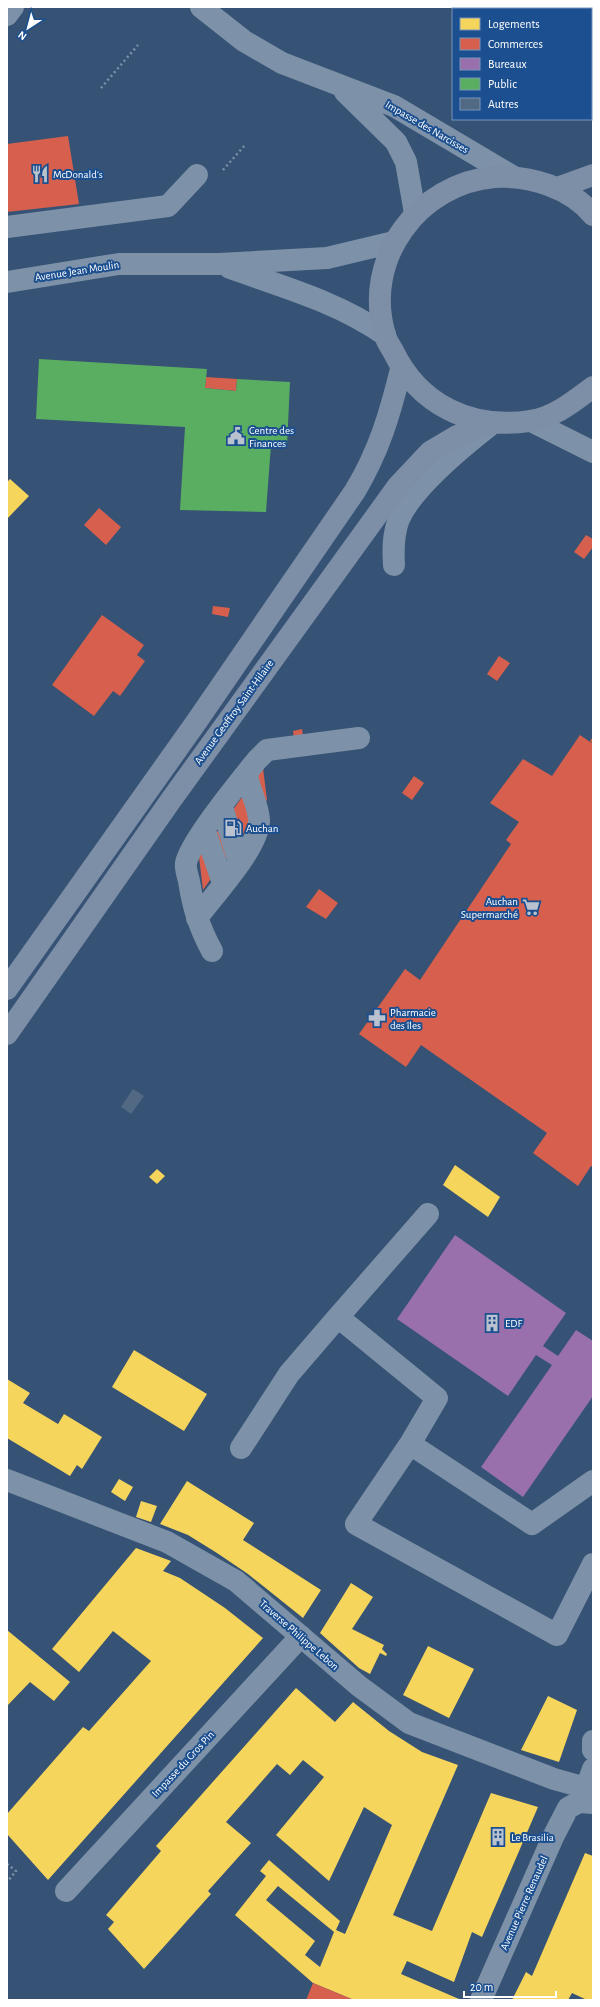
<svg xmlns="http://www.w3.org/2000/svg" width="600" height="2007" viewBox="0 0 600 2007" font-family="'Alegreya Sans',sans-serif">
	<rect width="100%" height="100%" fill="#365274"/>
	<path fill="#f6d55c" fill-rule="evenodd" d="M10 479 29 496 7 519V482Z
		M455 1165 500 1197 488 1217 443 1185Z
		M157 1169 165 1176 157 1184 149 1177Z
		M134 1350 207 1394 184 1431 112 1387Z
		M7 1379 30 1393 23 1403 58 1424 64 1414 102 1437 82 1469 77 1465 70 1476 7 1438Z
		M119 1479 133 1487 125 1501 111 1492Z
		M187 1481 254 1523 243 1540 321 1590 303 1618 248 1574 217 1553 188 1535 160 1524Z
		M141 1501 157 1506 151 1522 136 1517Z
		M136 1548 171 1561 163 1571 180 1578 225 1608 263 1638 48 1880 7 1834V1814L83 1727 89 1731 151 1661 113 1631 79 1672 52 1649Z
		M351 1583 373 1597 352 1629 384 1645 382 1649 387 1654 386 1656 380 1653 370 1674 359 1668 320 1633Z
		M7 1630 70 1682 54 1701 30 1682 7 1706Z
		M428 1646 474 1669 449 1718 403 1695Z
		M296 1688 335 1722 353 1702 389 1731 422 1752 458 1765 393 1915 432 1931 491 1793 538 1807 482 1937 472 1932 454 1982 407 1961 401 1974 459 1999 458 2000H354L313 1983 235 1915 266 1876 260 1871 269 1860 340 1921 336 1930 345 1934 392 1825 364 1807 329 1881 276 1835 324 1777 303 1760 290 1775 277 1764 226 1822 251 1843 208 1891 211 1894 144 1969 108 1929 114 1922 106 1915 161 1851 156 1846ZM278 1886 334 1932 320 1967 305 1955 315 1941 266 1900Z
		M548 1696 577 1710 559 1762 521 1750Z
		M585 1853 593 1856V2000H587L572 1993 568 2000H512L526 1972 532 1976Z"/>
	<path fill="#d6604d" d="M68 136 79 204 7 212V144Z
		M206 377 237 379 236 391 205 388Z
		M99 508 121 527 106 545 84 525Z
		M586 535 593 539V547L584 559 574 552Z
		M213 606 230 608 228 617 212 614Z
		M102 615 144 645 137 655 145 661 120 696 113 691 94 716 52 685Z
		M499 656 510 663 497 681 487 674Z
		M302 729 303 736 294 738 293 731Z
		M580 735 593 744 590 741 593 737V1167L591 1166 578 1186 533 1153 547 1133 421 1045 406 1067 359 1034 405 969 420 980 511 844 506 840 519 822 490 803 523 759 552 776Z
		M263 768 267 800 203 890 199 857Z
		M414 776 424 783 412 800 402 793Z
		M319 889 338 903 326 919 306 907Z
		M313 1983 354 2000H306Z"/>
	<path fill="#9970ab" d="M455 1235 566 1313 543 1346 558 1356 576 1330 593 1341V1396L523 1497 481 1467 552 1365 536 1355 508 1396 397 1319Z"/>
	<path fill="#5aae61" d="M483 7H593V27H591V9H488Z
		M39 359 207 369 205 388 236 391 237 379 290 382 287 446 271 445 266 512 180 510 185 427 36 419Z"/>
	<path fill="#526984" d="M133 1089 144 1096 131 1114 121 1107Z"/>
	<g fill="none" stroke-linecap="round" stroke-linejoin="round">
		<path stroke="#7d92a8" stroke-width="2.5" stroke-dasharray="2 3" stroke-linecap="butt" d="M101 88 138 45
			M223 170 245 145
			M7 1864 16 1871 7 1882"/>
		<path stroke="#7d92a8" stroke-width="22" d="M201 7 244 41 282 63 394 106 512 176
			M7 15 13 7
			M345 92 396 142 406 162 415 213
			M7 227 168 206 197 175
			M230 268C283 287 338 302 385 335
			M7 282 119 264H219L327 258 394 242
			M531 421 593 452
			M394 565C393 549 393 534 399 519 413 487 461 448 489 426
			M222 807 239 862
			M205 831 223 883
			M197 918C214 895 259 847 259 821 259 805 248 789 247 773
			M212 951C199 927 193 907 189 881 188 876 185 869 186 863 190 842 241 780 257 760L267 750 359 738
			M410 1444 437 1398 338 1317 428 1214
			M241 1448 289 1374 338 1317
			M7 1480 167 1542 236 1581 359 1686 409 1723 554 1779 590 1789
			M593 1481 532 1524 410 1444 356 1524 557 1635 593 1564
			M593 1741V1750
			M593 1769 589 1780 593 1798
			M66 1891 301 1636
			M481 2000 553 1837 568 1808 579 1802 593 1803"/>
		<path stroke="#7d8ea7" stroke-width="22" d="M557 188 593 175
			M593 215C571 188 530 175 495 177 419 183 362 259 385 335 386 340 390 346 393 351 419 405 471 430 530 421 554 418 574 401 593 387
			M7 989 197 721 355 491C379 451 390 414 401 369
			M7 1034 171 800 398 486 430 452 457 436 492 423"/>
	</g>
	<defs>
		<g id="restaurant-bare" transform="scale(1.38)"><path d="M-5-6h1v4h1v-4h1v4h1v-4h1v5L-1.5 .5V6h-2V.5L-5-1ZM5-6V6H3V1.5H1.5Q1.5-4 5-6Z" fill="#b9c2ce" stroke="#1b4f8f" stroke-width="2.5" paint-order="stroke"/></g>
		<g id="civic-bare" transform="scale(1.38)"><path d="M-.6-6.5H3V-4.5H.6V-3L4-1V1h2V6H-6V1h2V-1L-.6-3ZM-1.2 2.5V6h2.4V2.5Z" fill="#b9c2ce" stroke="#1b4f8f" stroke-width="2.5" paint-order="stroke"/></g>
		<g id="fuel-bare" transform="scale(1.38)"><path d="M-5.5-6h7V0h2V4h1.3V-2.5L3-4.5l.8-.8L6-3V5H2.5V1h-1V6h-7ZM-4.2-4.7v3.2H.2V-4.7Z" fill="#b9c2ce" stroke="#1b4f8f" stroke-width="2.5" paint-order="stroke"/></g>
		<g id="supermarket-bare" transform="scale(1.38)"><path d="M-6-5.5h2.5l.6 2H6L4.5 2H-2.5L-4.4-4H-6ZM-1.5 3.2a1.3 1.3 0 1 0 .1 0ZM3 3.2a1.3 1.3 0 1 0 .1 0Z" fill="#b9c2ce" stroke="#1b4f8f" stroke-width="2.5" paint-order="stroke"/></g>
		<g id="pharmacy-bare" transform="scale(1.38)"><path d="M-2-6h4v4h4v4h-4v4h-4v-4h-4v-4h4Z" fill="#b9c2ce" stroke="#1b4f8f" stroke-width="2.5" paint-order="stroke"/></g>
		<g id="building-bare" transform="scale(1.38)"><path d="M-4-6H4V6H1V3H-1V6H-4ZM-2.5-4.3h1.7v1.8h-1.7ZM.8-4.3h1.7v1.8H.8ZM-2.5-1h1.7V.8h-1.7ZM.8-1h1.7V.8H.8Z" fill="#b9c2ce" stroke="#1b4f8f" stroke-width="2.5" paint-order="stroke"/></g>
	</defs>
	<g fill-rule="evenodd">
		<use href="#restaurant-bare" x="40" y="174"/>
		<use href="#civic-bare" x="236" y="436"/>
		<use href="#fuel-bare" x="233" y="828"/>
		<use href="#supermarket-bare" x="531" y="907"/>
		<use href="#pharmacy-bare" x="377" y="1018"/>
		<use href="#building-bare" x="492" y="1323"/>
		<use href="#building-bare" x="498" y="1837"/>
	</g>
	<g text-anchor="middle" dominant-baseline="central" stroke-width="4" stroke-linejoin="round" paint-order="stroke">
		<g font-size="11" fill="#fff" stroke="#1b4f8f">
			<text transform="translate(427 127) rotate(30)">Impasse des Narcisses</text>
			<text transform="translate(77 271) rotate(-9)">Avenue Jean Moulin</text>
			<text transform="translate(234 712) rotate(-54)">Avenue Geoffroy Saint-Hilaire</text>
			<text transform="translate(299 1635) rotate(41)">Traverse Philippe Lebon</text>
			<text transform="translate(183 1764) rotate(-47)">Impasse du Gros Pin</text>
			<text transform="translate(524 1903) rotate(-66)">Avenue Pierre Renaudel</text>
		</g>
		<g font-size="11" fill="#fff" stroke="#1b4f8f" text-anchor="start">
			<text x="53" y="174">McDonald's</text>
			<text x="249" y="430">Centre des<tspan x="249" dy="13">Finances</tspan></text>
			<text x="246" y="828">Auchan</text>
			<text x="518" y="901" text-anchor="end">Auchan<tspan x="518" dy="13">Supermarché</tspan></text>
			<text x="390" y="1012">Pharmacie<tspan x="390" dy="13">des îles</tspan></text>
			<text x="505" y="1323">EDF</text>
			<text x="511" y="1837">Le Brasilia</text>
		</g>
	</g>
	<rect width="600" height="2007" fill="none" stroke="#ffffff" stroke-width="16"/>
	<rect x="452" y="8" width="140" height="112" fill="#1b4f8f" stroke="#7695bc"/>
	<rect x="460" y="18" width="20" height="12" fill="#f6d55c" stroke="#7695bc"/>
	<text x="488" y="28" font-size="12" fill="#ffffff">Logements</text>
	<rect x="460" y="38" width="20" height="12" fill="#d6604d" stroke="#7695bc"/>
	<text x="488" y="48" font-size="12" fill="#ffffff">Commerces</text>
	<rect x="460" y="58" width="20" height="12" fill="#9970ab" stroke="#7695bc"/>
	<text x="488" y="68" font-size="12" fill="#ffffff">Bureaux</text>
	<rect x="460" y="78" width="20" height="12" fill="#5aae61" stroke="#7695bc"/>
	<text x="488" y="88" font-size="12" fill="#ffffff">Public</text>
	<rect x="460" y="98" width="20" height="12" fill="#526984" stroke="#7695bc"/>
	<text x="488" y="108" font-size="12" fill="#ffffff">Autres</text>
	<g transform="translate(28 28) rotate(216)" stroke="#1b4f8f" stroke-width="3" paint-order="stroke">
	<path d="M0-3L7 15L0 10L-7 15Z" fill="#ffffff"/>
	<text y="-6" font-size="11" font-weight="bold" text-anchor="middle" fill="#ffffff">N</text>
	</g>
	<path d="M464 1991v6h92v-6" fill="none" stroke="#ffffff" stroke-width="2"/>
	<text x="470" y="1991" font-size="12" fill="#ffffff" stroke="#1b4f8f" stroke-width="3" paint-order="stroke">20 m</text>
</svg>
